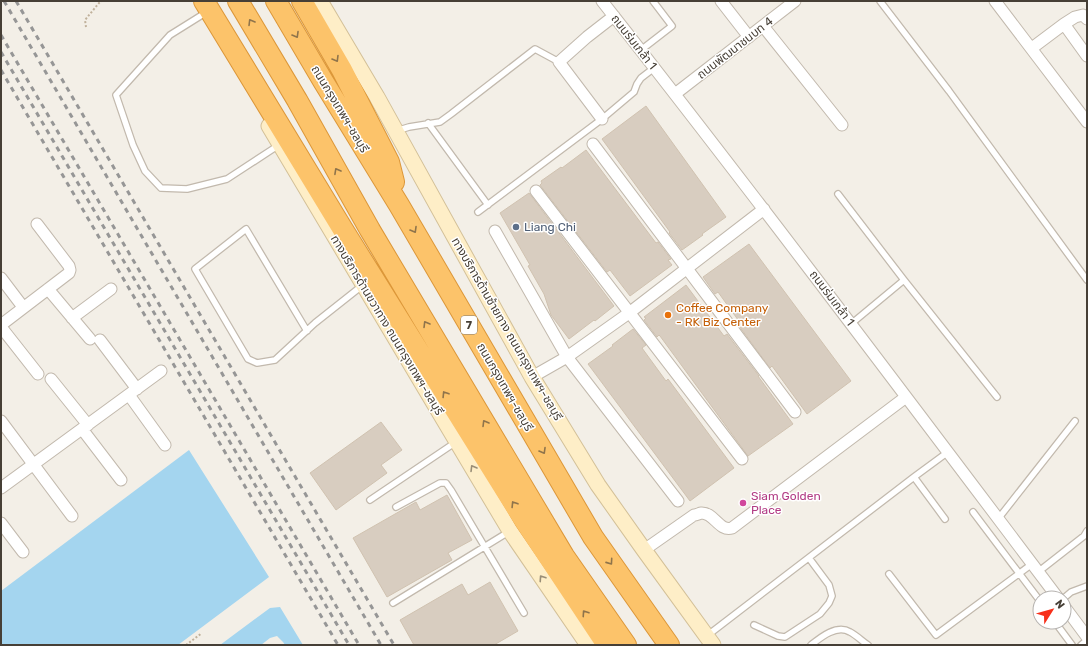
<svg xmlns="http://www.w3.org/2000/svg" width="1088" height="646" viewBox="0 0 1088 646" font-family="Rubik,'Noto Sans Thai',sans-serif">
	<rect width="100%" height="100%" fill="#f3efe7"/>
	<path fill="#a4d5ef" d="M189 450 269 577 178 645H1V591Z
		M280 607 303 645H285L283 642 277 636 270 638 261 645H220L270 608Z"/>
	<path fill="#d8cdc0" stroke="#d0c2b0" d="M646 106 726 217 702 234 703 235 682 250 669 233 670 232 602 139Z
		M586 150 656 243 658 242 671 259 668 260 672 265 630 296 610 270 607 272 540 185 542 183 541 181 561 167 562 168Z
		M529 193 614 306 595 321 594 320 569 339 551 315 544 294 528 266 530 265 500 213Z
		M749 244 851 381 807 414 772 366 770 368 739 326 741 324 718 292 715 294 703 277Z
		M686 285 724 336 727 334 759 376H758L793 424 748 456 660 336 659 335 657 337 644 320 646 318 644 317Z
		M633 329 646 345 642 348 666 381 668 379 734 468 690 501 588 364 613 346 612 345Z
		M381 422 402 450 381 465 387 473 336 510 310 473Z
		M447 495 472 540 448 553 452 560 387 597 353 538 416 502 420 510Z
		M490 582 518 631 494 645H414L400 620 462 584 468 595Z"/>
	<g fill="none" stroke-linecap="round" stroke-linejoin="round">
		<g stroke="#c2b9ad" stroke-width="8">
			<path id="lane" d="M880 1 949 91 1087 280
				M202 15 170 35 116 95 133 145 145 171 161 188 187 189 227 179 279 145
				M641 50 672 26 653 1
				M428 123 488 205
				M396 131 409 127 440 122 451 114 535 49 559 62
				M838 194 904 280 997 397
				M478 212 602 119 634 92 637 84 641 78 654 68
				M851 324 904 280
				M307 331 246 229 195 269 248 359 257 363 275 360 315 323 363 285
				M914 477 945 519
				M370 500 456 442
				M396 507 440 483H446L451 490 524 613
				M973 512 1040 601
				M998 519 1075 421
				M1038 572 1084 536 1087 531
				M889 574 936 635 1032 564
				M1064 598 1071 592 1087 586
				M393 603 510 531
				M1055 622 1072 645
				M754 625 778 636 785 637 820 614 829 603 832 596 829 585 809 558
				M708 635 914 477 948 452
				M811 645C821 637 837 624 850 632 856 635 862 641 868 645
				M1081 645 1087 640"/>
		</g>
		<g stroke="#c2b9ad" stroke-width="13">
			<path id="street" d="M602 1C757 198 907 398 1058 598
				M721 1 749 37
				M995 1 1087 122
				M1087 19 1083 15 1075 17 1064 24 1087 56
				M763 26 842 125
				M1032 48 1064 24
				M675 94 795 1
				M602 119 559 62 587 37 614 16
				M593 144 795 412
				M536 191 742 459
				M495 231 567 357 678 501
				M1 278 23 307
				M48 289 90 339
				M72 318 111 289
				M1 325 69 273 70 270 69 266 37 224
				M1 327 38 374
				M100 340 137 389
				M532 377 567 357 629 313 764 209
				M51 379 88 425
				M129 395 165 445
				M1 421 72 516
				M82 429 121 480
				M1 488 161 371
				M1 523 23 552
				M644 550 694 515C696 515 698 514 701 513 714 512 719 532 732 528L906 397
				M1064 606 1087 637"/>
		</g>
		<g stroke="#d3c098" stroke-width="17">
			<path id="secondary" d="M320 1 377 97 532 377 598 485 644 550 713 645
				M269 126 510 531 588 645"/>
		</g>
		<g stroke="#dc9739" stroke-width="22">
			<path id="highway" d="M204 1 342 228 524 520 607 645
				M238 1 297 100 370 230 564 556 626 645
				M276 1 323 81 399 205 593 537 669 645
				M302 1 342 70 389 162 394 182"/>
		</g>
		<path stroke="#c0b19b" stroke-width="2" stroke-dasharray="2 2" stroke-linecap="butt" d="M86 27 85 20 99 3 102 1
			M186 645 202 633"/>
		<use href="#lane" stroke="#fff" stroke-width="5.5"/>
		<use href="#street" stroke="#fff" stroke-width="11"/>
		<use href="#secondary" stroke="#feeec7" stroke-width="15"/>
		<use href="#highway" stroke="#fcc36a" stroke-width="20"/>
		<path stroke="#969696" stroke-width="3" stroke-dasharray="5 5" stroke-linecap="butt" d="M4 1 381 645
			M16 1 394 645
			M1 35 359 645
			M1 52 349 645
			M1 70 338 645"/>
	</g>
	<defs><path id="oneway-chevron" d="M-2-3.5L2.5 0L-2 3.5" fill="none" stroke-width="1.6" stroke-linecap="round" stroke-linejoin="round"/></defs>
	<g stroke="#8f744b">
		<use href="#oneway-chevron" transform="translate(251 22) rotate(-121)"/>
		<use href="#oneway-chevron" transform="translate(296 35) rotate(60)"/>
		<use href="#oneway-chevron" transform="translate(336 59) rotate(59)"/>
		<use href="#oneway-chevron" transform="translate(337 171) rotate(-119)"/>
		<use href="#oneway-chevron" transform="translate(414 230) rotate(60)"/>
		<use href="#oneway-chevron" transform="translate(426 324) rotate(-121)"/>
		<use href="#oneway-chevron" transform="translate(445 394) rotate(-122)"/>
		<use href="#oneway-chevron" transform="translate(485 423) rotate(-121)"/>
		<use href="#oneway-chevron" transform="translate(543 451) rotate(60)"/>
		<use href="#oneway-chevron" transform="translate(514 504) rotate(-122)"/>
		<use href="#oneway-chevron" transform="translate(610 562) rotate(55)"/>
		<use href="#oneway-chevron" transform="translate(585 613) rotate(-124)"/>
	</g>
	<g stroke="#998e77">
		<use href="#oneway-chevron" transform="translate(473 468) rotate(-121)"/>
		<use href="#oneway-chevron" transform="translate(542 578) rotate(-124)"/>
	</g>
	<circle fill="#5c6f8a" stroke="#fff" stroke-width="1.5" cx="516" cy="227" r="4"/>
	<circle fill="#e8710a" stroke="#fff" stroke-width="1.5" cx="668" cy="315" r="4"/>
	<circle fill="#d1479c" stroke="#fff" stroke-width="1.5" cx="743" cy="503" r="4"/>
	<g text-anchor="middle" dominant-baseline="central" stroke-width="3" stroke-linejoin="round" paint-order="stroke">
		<rect fill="#fff" stroke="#7e7972" stroke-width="1" x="461" y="316" width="16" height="18" rx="3"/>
		<g font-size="11" font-weight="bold" fill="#463f36">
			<text x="469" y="325">7</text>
		</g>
		<g font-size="12" fill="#463f36" stroke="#fff">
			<text transform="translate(634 42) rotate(52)">ถนนร่มเกล้า 1</text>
			<text transform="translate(735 48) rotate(-38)">ถนนพัฒนาชนบท 4</text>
			<text transform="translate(340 109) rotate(59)">ถนนกรุงเทพฯ-ชลบุรี</text>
			<text transform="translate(832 298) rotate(53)">ถนนร่มเกล้า 1</text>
			<text transform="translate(387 325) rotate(59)">ทางบริการด้านขวาทาง ถนนกรุงเทพฯ-ชลบุรี</text>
			<text transform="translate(507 329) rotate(60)">ทางบริการด้านซ้ายทาง ถนนกรุงเทพฯ-ชลบุรี</text>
			<text transform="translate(505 387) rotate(60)">ถนนกรุงเทพฯ-ชลบุรี</text>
		</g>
		<g font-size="12" fill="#4e5e75" stroke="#fff" text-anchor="start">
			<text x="524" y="227">Liang Chi</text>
		</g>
		<g font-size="12" fill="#c56008" stroke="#fff" text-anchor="start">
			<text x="676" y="308">Coffee Company<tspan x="676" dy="14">- RK Biz Center</tspan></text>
		</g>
		<g font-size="12" fill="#b23c85" stroke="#fff" text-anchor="start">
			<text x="751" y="496">Siam Golden<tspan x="751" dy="14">Place</tspan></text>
		</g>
	</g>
	<rect width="1088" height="646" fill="none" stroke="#463f36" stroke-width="4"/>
	<g transform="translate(1052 610) rotate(53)"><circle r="19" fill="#ffffff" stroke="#b5b2af"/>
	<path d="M0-3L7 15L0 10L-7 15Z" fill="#f7301a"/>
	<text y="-6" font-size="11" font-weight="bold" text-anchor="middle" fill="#463f36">N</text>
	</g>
</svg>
